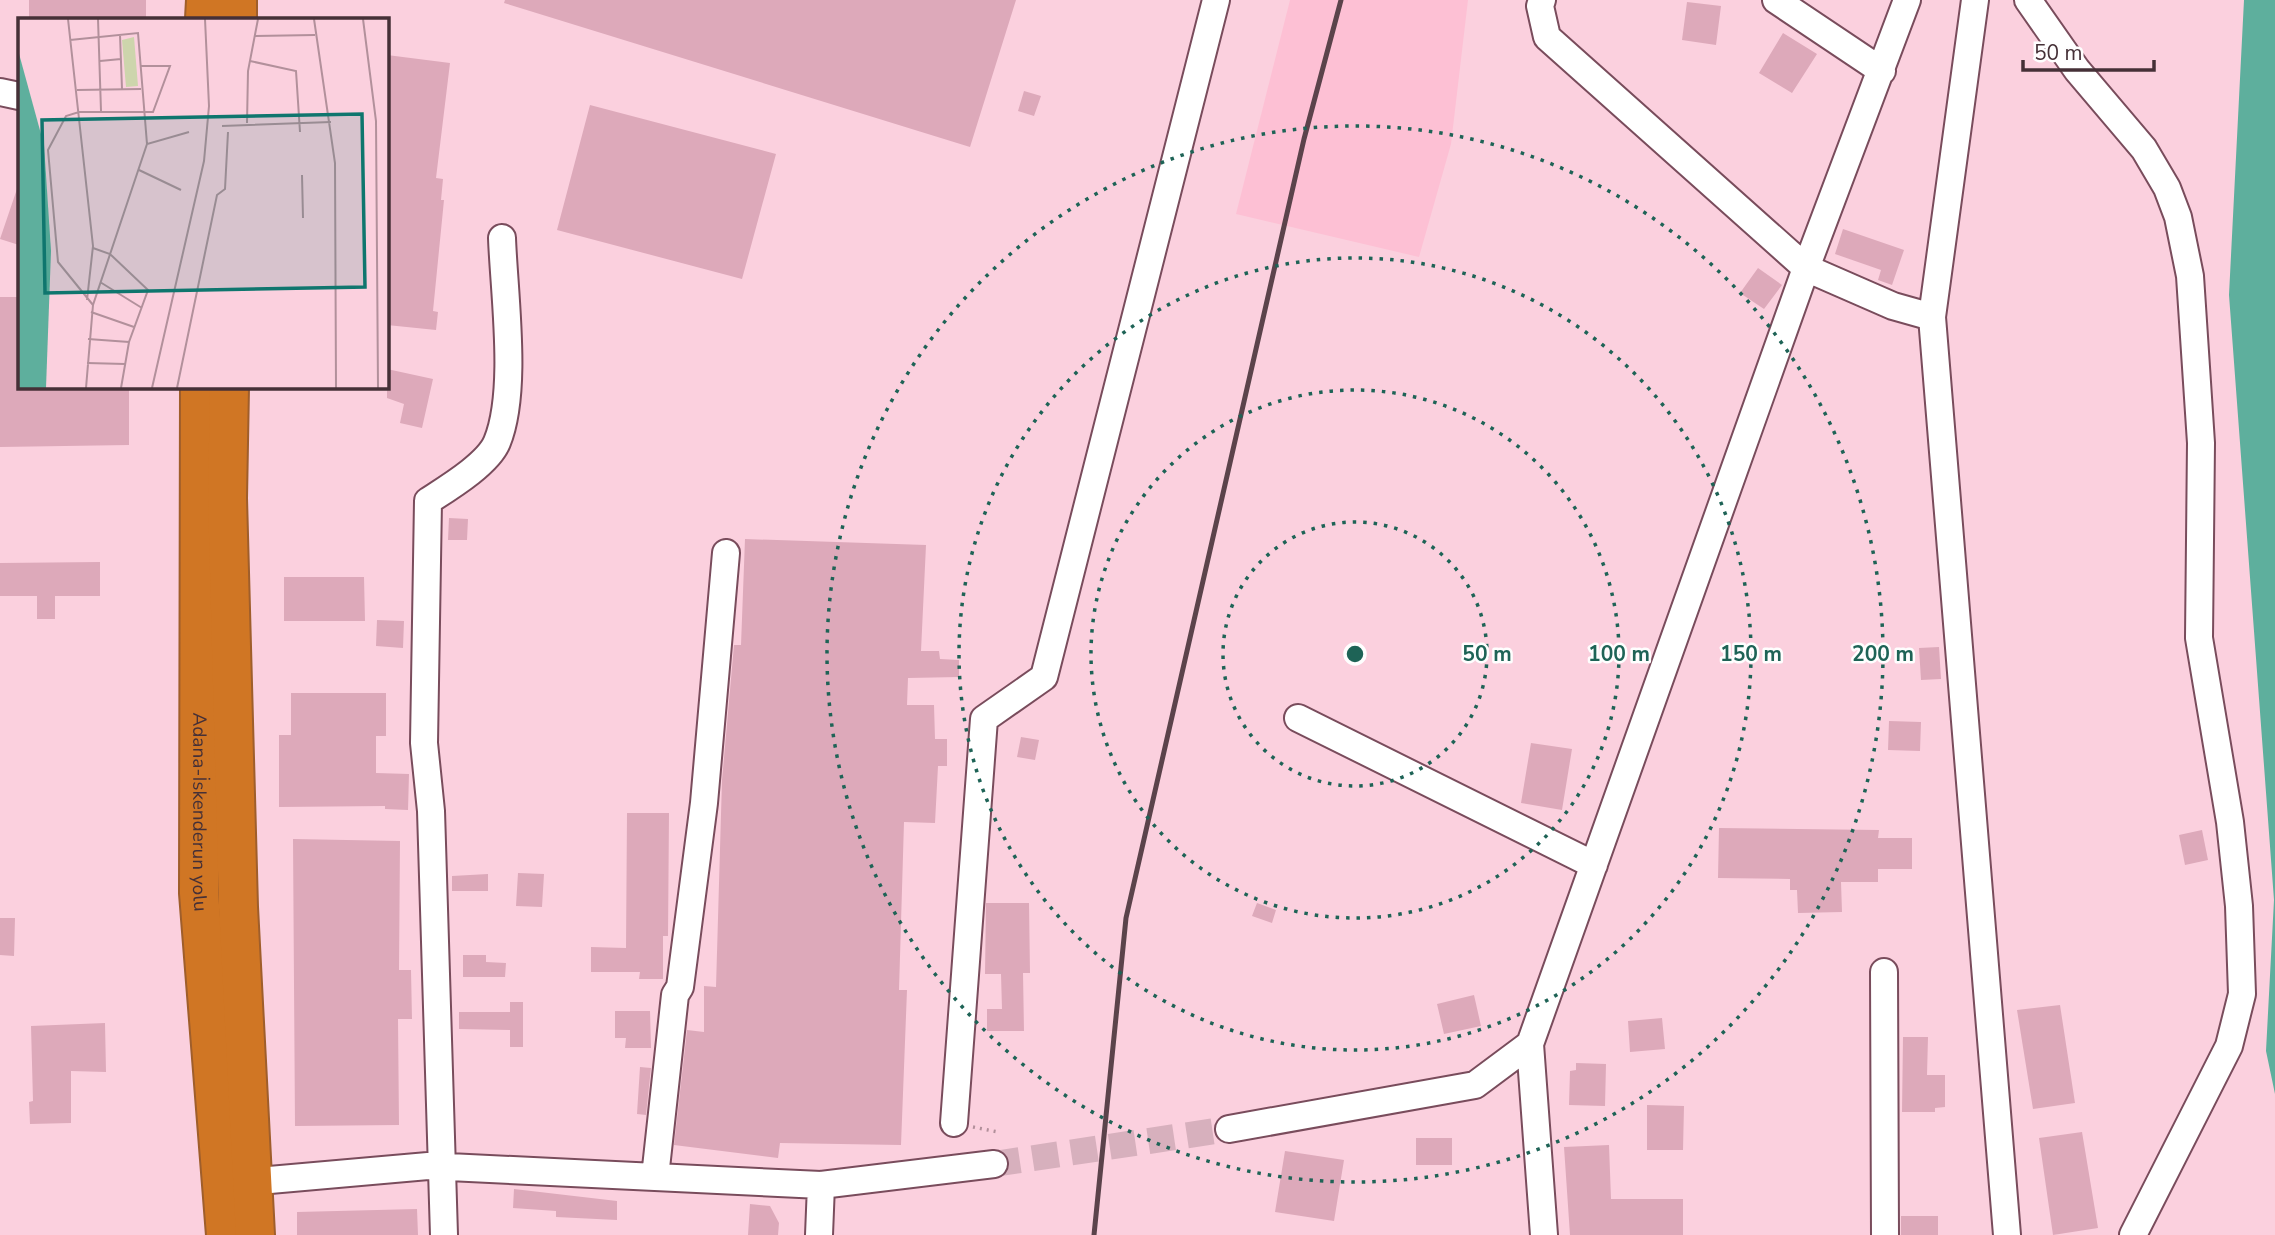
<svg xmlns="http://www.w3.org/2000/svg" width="2275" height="1235" viewBox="0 0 2275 1235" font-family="'Nunito Sans',sans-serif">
	<rect width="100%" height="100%" fill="#fbd0de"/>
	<path fill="#fdc0d4" d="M1290 0H1468L1451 144 1419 257 1236 214Z"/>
	<path fill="#5eaf9d" d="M2244 0H2275V1094L2266 1051 2274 900 2229 295Z"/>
	<path fill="#dda9ba" d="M29 0H146V19H29Z
		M505 0H1016L970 147 504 3Z
		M1687 2 1721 6 1716 45 1682 40Z
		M1783 33 1817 54 1792 93 1759 73Z
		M387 55 450 63 436 178 443 179 441 200H444L433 311 438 312 436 330 387 325Z
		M1024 91 1041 96 1034 116 1018 111Z
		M590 105 776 154 742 279 557 230Z
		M17 189H19V245L0 239Z
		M1843 229 1904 250 1892 285 1878 280 1881 270 1835 254Z
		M1758 268 1782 285 1764 309 1740 293Z
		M0 297H19V387H129V445L0 447Z
		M387 369 433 379 422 428 400 423 404 404 387 398Z
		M449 518 468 519 467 540H448Z
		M745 539 926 545 921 651H939L940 659 959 660V677L908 678 907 705H934L935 739H947V766H938L935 823 904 822 899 990H907L901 1145 780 1143 778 1158 674 1145 687 1030 704 1032V986L716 987 722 780 734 645H741Z
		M100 562V596H55V619H37V596H0V563Z
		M284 577H364L365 621H284Z
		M377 620 404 621 403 648 376 646Z
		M1939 647 1941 679 1921 680 1919 648Z
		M291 693H386V736H376V773L409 774 408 810 385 809V806L279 807V735H291Z
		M1889 721 1921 722 1920 751 1888 750Z
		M1021 737 1039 740 1035 760 1017 757Z
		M1531 743 1572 749 1562 810 1521 803Z
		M627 813H669L668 936H663V979H639L640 972H591V947L626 948Z
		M1719 828 1879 830 1878 838H1912V869H1878V882H1841L1842 912 1798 913 1797 890H1790V879L1718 878Z
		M2202 830 2208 860 2185 865 2179 835Z
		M293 839 400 841 399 970H411L412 1019H398L399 1125 295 1126Z
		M518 873 544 874 542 907 516 906Z
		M488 874V891H452V876Z
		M986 903H1029L1030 973H1023L1024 1031H987V1009H1002L1001 974H985Z
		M1257 903 1276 910 1272 923 1252 916Z
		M0 918H15L14 956 0 955Z
		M463 955H486V962L506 963 505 977H463Z
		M1474 995 1481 1026 1444 1034 1437 1004Z
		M510 1002H523V1047H510V1030L459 1029V1012H510Z
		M2060 1005 2075 1103 2033 1109 2017 1010Z
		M615 1011H650L651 1048H625L626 1038H615Z
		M1662 1018 1665 1049 1630 1052 1628 1021Z
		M105 1023 106 1072 71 1071V1123L30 1124 29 1102 33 1101 31 1026Z
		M1903 1037H1928L1927 1075H1945V1107L1935 1108V1112H1902Z
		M1576 1063 1606 1064 1605 1106 1569 1105 1570 1071 1576 1070Z
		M640 1067 651 1068 646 1115 637 1114Z
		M1647 1105 1684 1106 1683 1150H1647Z
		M2082 1132 2098 1228 2053 1235 2039 1138Z
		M1416 1138H1452V1165H1416Z
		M1609 1145 1611 1199H1683V1235H1570L1564 1147Z
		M1285 1151 1344 1160 1334 1221 1275 1212Z
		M514 1189 617 1201V1220L556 1217V1211L513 1208Z
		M750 1204 770 1206 779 1223 778 1235H748Z
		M417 1209 418 1235H297V1212Z
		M1901 1216H1938V1235H1901Z"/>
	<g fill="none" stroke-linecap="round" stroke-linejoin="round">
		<path stroke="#d7b0bd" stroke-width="26" stroke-dasharray="26 13" stroke-linecap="butt" d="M994 1164 1229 1129"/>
		<g stroke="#794c5c" stroke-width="30">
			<path id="minor" d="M1542 0 1540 6 1547 37 1806 268 1893 306 1932 317
				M1776 0 1882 71
				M1975 0 1932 317 2007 1235
				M2028 0 2077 70 2144 149 2167 188 2178 217 2190 276 2201 443 2199 638 2230 822 2239 906 2242 994 2229 1046 2133 1235
				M0 92 19 96
				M1298 718 1594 865
				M1884 972 1885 1235
				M1530 1044 1544 1235
				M954 1123 984 719 1044 677 1216 0
				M1229 1129 1475 1085 1530 1044 1806 268 1907 0
				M655 1177 675 995 680 987 704 803 726 553
				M235 1183 428 1166 821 1185 994 1164
				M444 1235 431 811 424 743 428 501C448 488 488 464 497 442 518 391 504 294 502 238
				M819 1235 821 1185"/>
		</g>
		<g stroke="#9f5e2b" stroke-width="42">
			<g id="highway">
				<path d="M205 19 206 0"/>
				<path d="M237 19V0"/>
				<path id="s1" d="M200 387 199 893 226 1235"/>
				<path d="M229 387 227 498 238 907 255 1235"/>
			</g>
		</g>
		<path stroke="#b18f9a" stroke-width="3.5" stroke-dasharray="2 5" stroke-linecap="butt" d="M973 1127 998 1132"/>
		<use href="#minor" stroke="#fff" stroke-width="26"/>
		<use href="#highway" stroke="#d07624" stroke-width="38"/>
		<path stroke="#5b434b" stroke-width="5" d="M1094 1235 1126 918 1304 139 1341 0"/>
	</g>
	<g fill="none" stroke="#1e6356" stroke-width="3.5" stroke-dasharray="3.5 7">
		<circle cx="1355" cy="654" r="132"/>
		<circle cx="1355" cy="654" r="264"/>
		<circle cx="1355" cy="654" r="396"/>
		<circle cx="1355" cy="654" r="528"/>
	</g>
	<g text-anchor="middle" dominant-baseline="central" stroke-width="5" stroke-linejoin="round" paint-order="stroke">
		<g font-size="19" fill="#453037" stroke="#fefefe">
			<text stroke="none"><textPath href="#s1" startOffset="425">Adana-İskenderun yolu</textPath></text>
		</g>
	</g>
	<g transform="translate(18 18)">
		<rect width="371" height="371" fill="#fbd0de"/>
		<path d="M116 19 120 68 108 69 104 22Z" fill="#cdd5ac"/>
		<path d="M0 32 26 127 33 233 28 370H0Z" fill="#5eaf9d"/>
		<path fill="none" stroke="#b2909b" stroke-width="2" d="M50 1 75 228 69 282M80 1 83 93M296 1 317 145 318 370M345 1 358 103 360 370M102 17 104 71M237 18 297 17M52 22 120 15 129 126M82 43 103 41M232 43 278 53 282 114M59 72 123 71M229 105 230 53 240 1M204 108 313 104M121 152 163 172M284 157 285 200M75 230 92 236 130 272 111 324 103 370M82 264 124 290M75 287 40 244 30 132 48 98 61 94H135L152 48H122M73 294 116 309M70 321 111 324M69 345 107 346M68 370 75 287 129 126 171 114M134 370 186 143 191 88 187 1M159 370 199 177 207 171 210 114"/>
		<path fill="#0f766e" fill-opacity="0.15" stroke="#0f766e" stroke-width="3.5" d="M344 96 347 269 27 275 24 102Z"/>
		<rect width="371" height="371" fill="none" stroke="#453037" stroke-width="3.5"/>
	</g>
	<circle cx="1355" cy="654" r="10" fill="#1e6356" stroke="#fefefe" stroke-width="3.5"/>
	<g font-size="21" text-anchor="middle" font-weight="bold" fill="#1e6356" stroke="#fefefe" stroke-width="5" stroke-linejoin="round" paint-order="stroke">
		<text x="1487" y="661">50 m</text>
		<text x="1619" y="661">100 m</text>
		<text x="1751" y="661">150 m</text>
		<text x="1883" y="661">200 m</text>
	</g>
	<path d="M2023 60v10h131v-10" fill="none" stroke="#453037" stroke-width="3.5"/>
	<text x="2034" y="60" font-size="21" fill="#453037" stroke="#fefefe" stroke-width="5" paint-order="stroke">50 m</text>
</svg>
